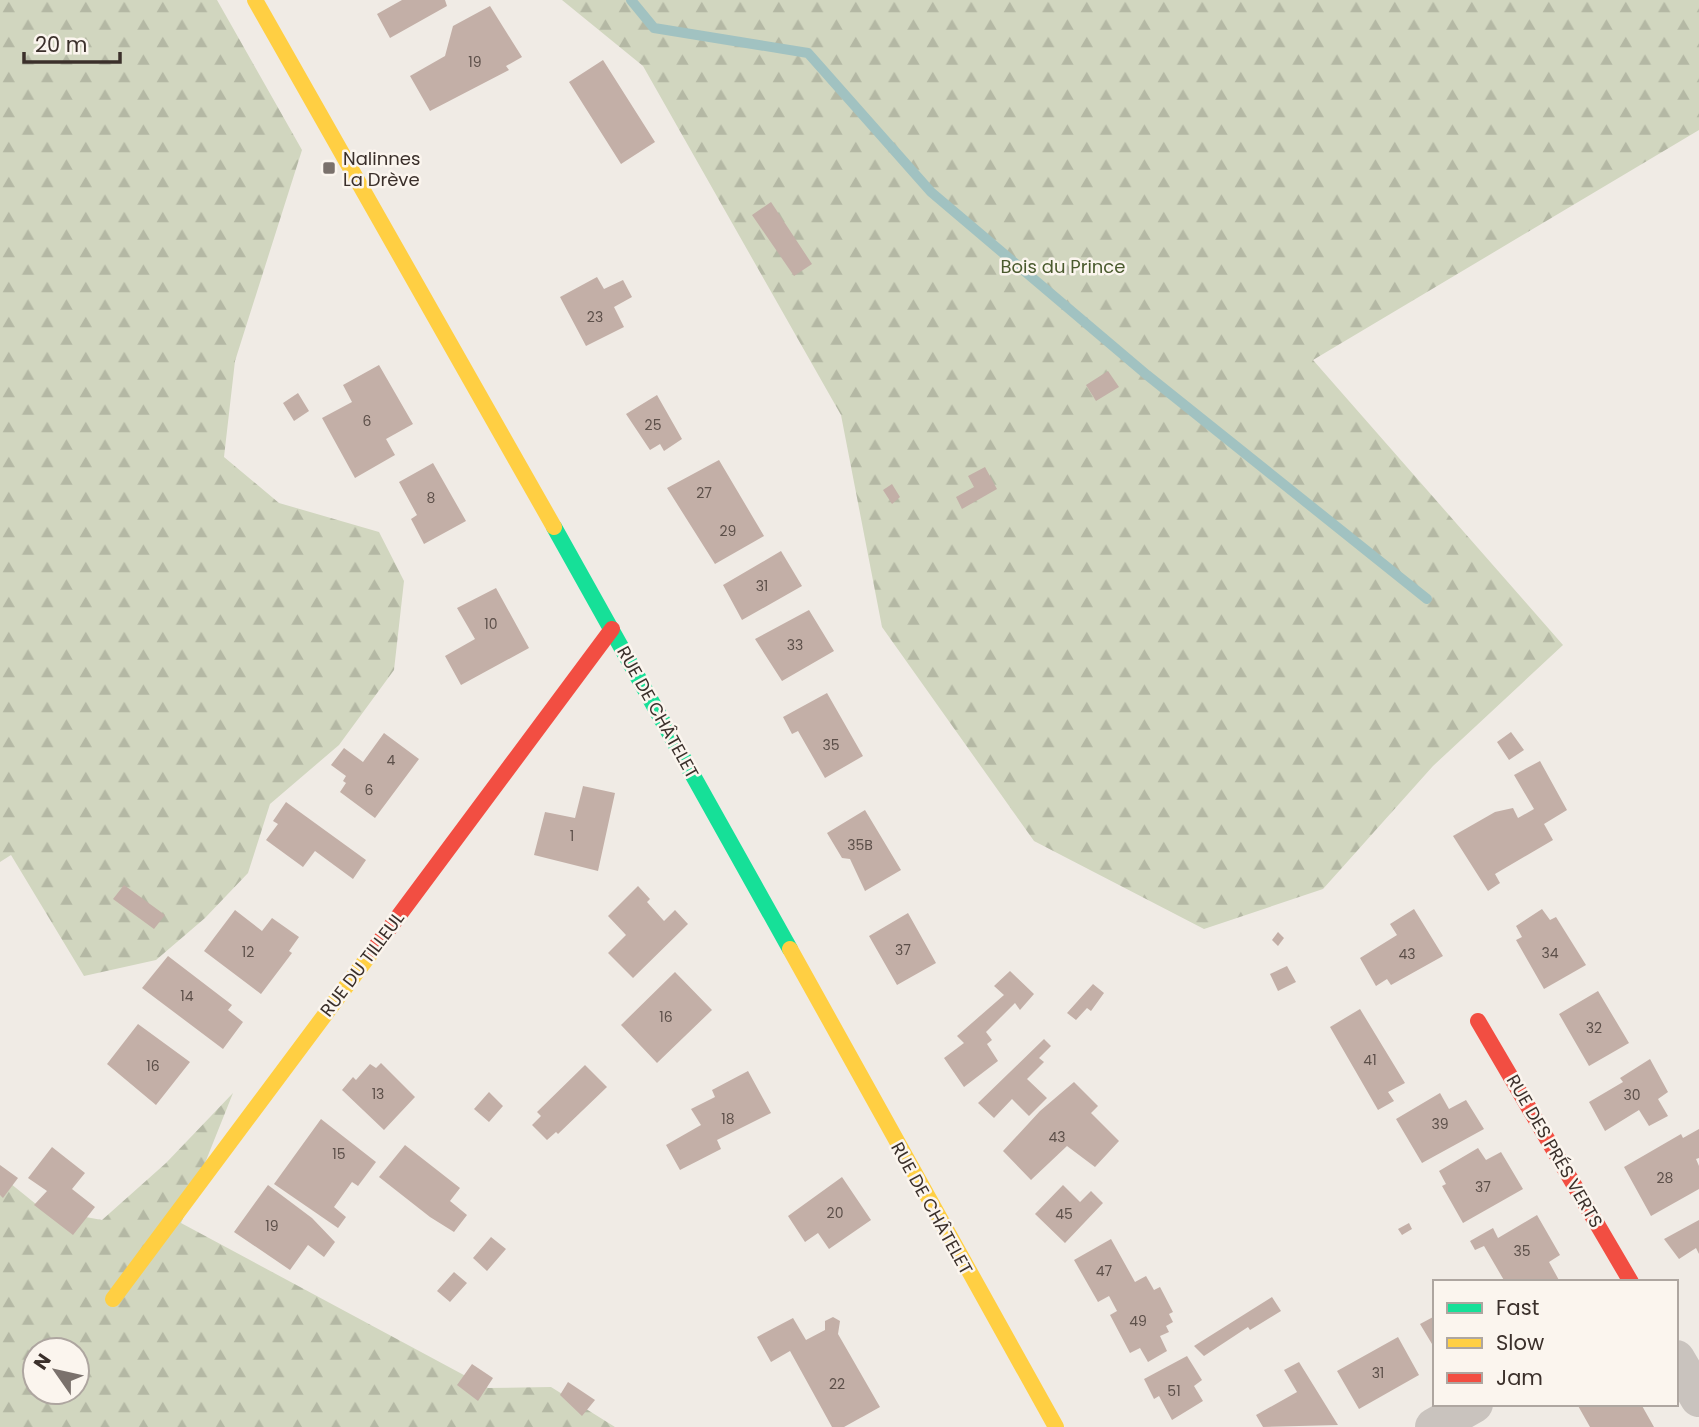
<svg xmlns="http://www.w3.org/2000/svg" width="1699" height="1427" viewBox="0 0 1699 1427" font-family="Poppins,sans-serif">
	<defs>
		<pattern id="forest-firs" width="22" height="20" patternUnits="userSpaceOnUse" patternTransform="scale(1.75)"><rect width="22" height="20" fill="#d1d6bf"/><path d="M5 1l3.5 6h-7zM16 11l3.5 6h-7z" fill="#b4b8a4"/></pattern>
	</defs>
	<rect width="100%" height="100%" fill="#f0ebe5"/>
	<path fill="url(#forest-firs)" fill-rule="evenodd" d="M0 0H217L302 150 235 361 224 457 279 503 379 532 404 581 394 670 339 745 270 804 248 873 205 918 156 960 84 976 11 855 0 862Z
		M562 0H1699V130L1313 360 1563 645 1433 766 1323 889 1204 929 1034 841 882 627 841 415 643 66Z
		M233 1093 181 1223 488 1388 551 1387 615 1427H0V1175L42 1209 102 1220 166 1163ZM35 1350H77V1392H35Z"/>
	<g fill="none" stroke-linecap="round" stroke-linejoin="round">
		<path stroke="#a1c2c1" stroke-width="10" d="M631 0 654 28 808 53 931 192 1147 375 1427 599"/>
	</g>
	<path fill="#c3afa7" d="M402 0H445L447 6 390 38 377 14Z
		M490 6 522 57 506 66 509 70 430 111 410 76 445 56 453 26Z
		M603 60 655 142 621 164 569 82Z
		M771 202 812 264 794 276 752 215Z
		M597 277 604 289 623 280 632 297 614 307 624 327 586 346 560 297Z
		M379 365 413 424 386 439 395 455 355 478 322 418 352 402 343 385Z
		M1108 371 1119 387 1096 401 1086 385Z
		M298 393 309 411 294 421 283 403Z
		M657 395 682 439 664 451 660 444 650 450 626 414Z
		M719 460 764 536 715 564 667 488Z
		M433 463 466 521 424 544 411 519 417 515 399 482Z
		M985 467 997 489 962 509 956 497 974 487 968 476Z
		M892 484 900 497 892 504 883 490Z
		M781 551 802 586 742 620 723 585Z
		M496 588 529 648 461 685 445 656 475 639 457 608Z
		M809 610 834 651 782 681 755 639Z
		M827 693 863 756 825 778 798 731 792 734 783 717Z
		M1511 732 1524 750 1509 760 1497 742Z
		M384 733 419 759 375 818 340 792 346 783 343 781 346 776 331 765 344 748 363 762Z
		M1540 761 1567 810 1544 824 1553 840 1495 874 1500 883 1488 891 1453 836 1495 812 1513 808 1518 818 1534 809 1514 775Z
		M583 786 615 793 598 871 534 855 545 812 575 818Z
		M286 802 366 860 353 879 315 851 303 867 266 840 278 824 273 821Z
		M865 810 901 870 865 891 850 859 842 858 827 833Z
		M124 885 165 915 154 929 113 899Z
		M638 886 650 899 647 902 664 921 675 910 688 924 633 978 608 953 626 935 608 916Z
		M1414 909 1443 956 1391 985 1387 979 1376 986 1360 958 1397 935 1390 924Z
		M1542 909 1550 920 1556 917 1586 965 1544 989 1516 940 1522 937 1516 926Z
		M235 910 262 931 272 918 299 937 289 951 292 953 261 994 204 951Z
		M908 913 936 963 897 985 869 936Z
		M1278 932 1284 938 1278 946 1272 940Z
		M168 956 232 1005 228 1010 243 1022 223 1049 142 988Z
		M1287 966 1296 982 1278 991 1270 974Z
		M1010 971 1034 994 1020 1010 1015 1003 986 1032 992 1040 987 1044 998 1061 964 1087 944 1058 964 1043 957 1036 1004 995 994 986Z
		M675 972 712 1010 657 1063 621 1025Z
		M1093 984 1104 993 1091 1011 1087 1008 1076 1020 1067 1013Z
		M1598 991 1629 1043 1589 1066 1559 1014Z
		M1360 1009 1405 1083 1388 1092 1394 1101 1378 1110 1330 1027Z
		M138 1024 190 1062 156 1105 107 1064Z
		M1044 1039 1051 1046 1039 1058 1044 1062 1027 1079 1047 1098 1029 1116 1012 1099 994 1118 978 1103Z
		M1650 1059 1668 1092 1658 1099 1668 1116 1649 1126 1639 1110 1605 1131 1589 1102 1623 1082 1620 1078Z
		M381 1063 415 1097 384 1130 342 1090 353 1077 356 1080 370 1064 376 1068Z
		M585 1065 607 1087 558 1134 556 1132 547 1140 532 1125 541 1116 537 1112Z
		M748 1071 771 1113 717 1140 721 1149 680 1170 666 1145 701 1125 691 1109 715 1097 712 1090Z
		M1074 1082 1098 1106 1091 1113 1119 1141 1095 1167 1067 1146 1031 1180 1003 1151 1040 1111Z
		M489 1092 503 1106 489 1122 474 1109Z
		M1440 1093 1449 1109 1466 1100 1484 1129 1422 1163 1396 1119Z
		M321 1119 376 1162 358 1186 352 1182 334 1207 346 1217 338 1228 274 1184Z
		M1699 1129V1158L1696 1159 1699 1166V1189L1651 1216 1624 1167 1681 1134 1683 1138Z
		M405 1145 460 1188 450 1201 467 1215 454 1232 430 1217 379 1177Z
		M52 1147 85 1173 72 1189 95 1207 73 1235 34 1205 47 1191 28 1178Z
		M1478 1148 1486 1160 1501 1152 1523 1189 1463 1223 1442 1186 1446 1184 1439 1171Z
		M0 1165 18 1178 3 1198 0 1195Z
		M842 1177 871 1220 829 1249 818 1233 805 1242 788 1216Z
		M268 1185 312 1218 335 1242 324 1257 308 1245 290 1270 234 1232Z
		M1063 1185 1080 1202 1091 1191 1103 1203 1065 1243 1035 1214Z
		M1537 1215 1560 1255 1549 1262 1560 1282H1505L1484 1246 1475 1250 1470 1241 1493 1228 1498 1238Z
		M1699 1220V1254L1696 1248 1679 1259 1664 1239Z
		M1409 1223 1412 1229 1402 1235 1398 1229Z
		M491 1237 506 1249 487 1271 473 1258Z
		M1111 1239 1135 1282 1146 1276 1154 1290 1160 1287 1173 1312 1169 1314 1173 1322 1166 1326 1169 1332 1160 1336 1167 1351 1148 1362 1140 1348 1130 1353 1110 1315 1117 1311 1109 1296 1098 1302 1074 1260Z
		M454 1272 467 1283 450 1302 437 1291Z
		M1272 1297 1281 1311 1250 1330 1248 1327 1204 1356 1194 1346Z
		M1435 1316V1349L1420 1324Z
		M833 1317 840 1321 838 1334 880 1407 844 1427H832L790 1351 771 1362 757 1337 793 1318 806 1340 825 1330V1321Z
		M1398 1337 1419 1375 1359 1409 1337 1371Z
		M1187 1356 1202 1380 1194 1386 1203 1401 1172 1420 1159 1396 1154 1399 1144 1379Z
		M1299 1362 1338 1425 1263 1427 1256 1415 1297 1392 1284 1370Z
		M472 1364 493 1378 478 1401 457 1385Z
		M568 1382 595 1400 582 1416 560 1395Z
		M1577 1404H1641L1654 1427H1590Z"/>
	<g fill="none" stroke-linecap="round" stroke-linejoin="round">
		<path stroke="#c9c3be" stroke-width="38" d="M1676 1359 1699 1398
			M1434 1427 1474 1404"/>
		<path stroke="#16e098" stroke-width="16" d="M554 527 790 949"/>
		<path stroke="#ffcf43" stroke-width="16" d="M255 0 554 527
			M790 949 1056 1427
			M113 1299 374 949"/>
		<path stroke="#f24e42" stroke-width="16" d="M374 949 612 629
			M1478 1021 1631 1282"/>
	</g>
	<rect fill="#7a716c" stroke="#fbf5ee" stroke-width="2.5" x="322" y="161" width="14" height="14" rx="3.5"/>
	<g text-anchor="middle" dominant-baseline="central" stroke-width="5" stroke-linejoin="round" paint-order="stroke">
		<g font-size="14" fill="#5d504a">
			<text x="475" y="62">19</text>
			<text x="595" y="317">23</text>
			<text x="367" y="421">6</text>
			<text x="653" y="425">25</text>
			<text x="704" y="493">27</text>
			<text x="431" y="498">8</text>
			<text x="728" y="531">29</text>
			<text x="762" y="586">31</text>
			<text x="491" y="624">10</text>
			<text x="795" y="645">33</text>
			<text x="831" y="745">35</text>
			<text x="391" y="760">4</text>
			<text x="369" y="790">6</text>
			<text x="572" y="836">1</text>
			<text x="860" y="845">35B</text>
			<text x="903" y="950">37</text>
			<text x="248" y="952">12</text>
			<text x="1550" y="953">34</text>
			<text x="1407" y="954">43</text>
			<text x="187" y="996">14</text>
			<text x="666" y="1017">16</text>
			<text x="1594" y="1028">32</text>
			<text x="1370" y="1060">41</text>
			<text x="153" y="1066">16</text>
			<text x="378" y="1094">13</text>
			<text x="1632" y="1095">30</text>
			<text x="728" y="1119">18</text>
			<text x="1440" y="1124">39</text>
			<text x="1057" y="1137">43</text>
			<text x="339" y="1154">15</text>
			<text x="1665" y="1178">28</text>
			<text x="1483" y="1187">37</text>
			<text x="835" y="1213">20</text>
			<text x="1064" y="1214">45</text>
			<text x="272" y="1226">19</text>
			<text x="1522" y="1251">35</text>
			<text x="1104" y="1271">47</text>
			<text x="1138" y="1321">49</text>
			<text x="1378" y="1373">31</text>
			<text x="837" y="1384">22</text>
			<text x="1174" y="1391">51</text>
		</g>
		<g font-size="18" fill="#3b302b" stroke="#fbf5ee" text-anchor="start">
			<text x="343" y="158">Nalinnes<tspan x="343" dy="21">La Drève</tspan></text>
		</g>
		<g font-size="18" fill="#4a5a2e" stroke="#fbf5ee">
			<text x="1063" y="266">Bois du Prince</text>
		</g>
		<g font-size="18" fill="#3b302b" stroke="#fbf5ee">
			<text transform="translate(658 712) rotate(61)">RUE DE CHÂTELET</text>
			<text transform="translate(362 964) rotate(-53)">RUE DU TILLEUL</text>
			<text transform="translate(1555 1151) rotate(60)">RUE DES PRÉS VERTS</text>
			<text transform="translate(932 1208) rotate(61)">RUE DE CHÂTELET</text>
		</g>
	</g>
	<rect x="1433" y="1280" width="245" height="126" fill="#fbf5ee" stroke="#aea6a0" stroke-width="2"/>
	<rect x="1447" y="1303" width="35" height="10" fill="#16e098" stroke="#aea6a0" stroke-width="2"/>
	<text x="1496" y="1315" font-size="21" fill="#3b302b">Fast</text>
	<rect x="1447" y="1338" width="35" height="10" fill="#ffcf43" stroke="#aea6a0" stroke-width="2"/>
	<text x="1496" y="1350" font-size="21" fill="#3b302b">Slow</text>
	<rect x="1447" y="1373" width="35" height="10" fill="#f24e42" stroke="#aea6a0" stroke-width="2"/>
	<text x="1496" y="1385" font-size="21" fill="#3b302b">Jam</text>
	<g transform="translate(56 1371) rotate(304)"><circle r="33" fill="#fbf5ee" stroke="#aea6a0" stroke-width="2"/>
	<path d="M0-5L12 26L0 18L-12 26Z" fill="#7a716c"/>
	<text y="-10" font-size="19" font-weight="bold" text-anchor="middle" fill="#3b302b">N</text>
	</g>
	<path d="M24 52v10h96v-10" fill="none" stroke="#3b302b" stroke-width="3.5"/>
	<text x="35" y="52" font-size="21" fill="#3b302b" stroke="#fbf5ee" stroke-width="5" paint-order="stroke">20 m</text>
</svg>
